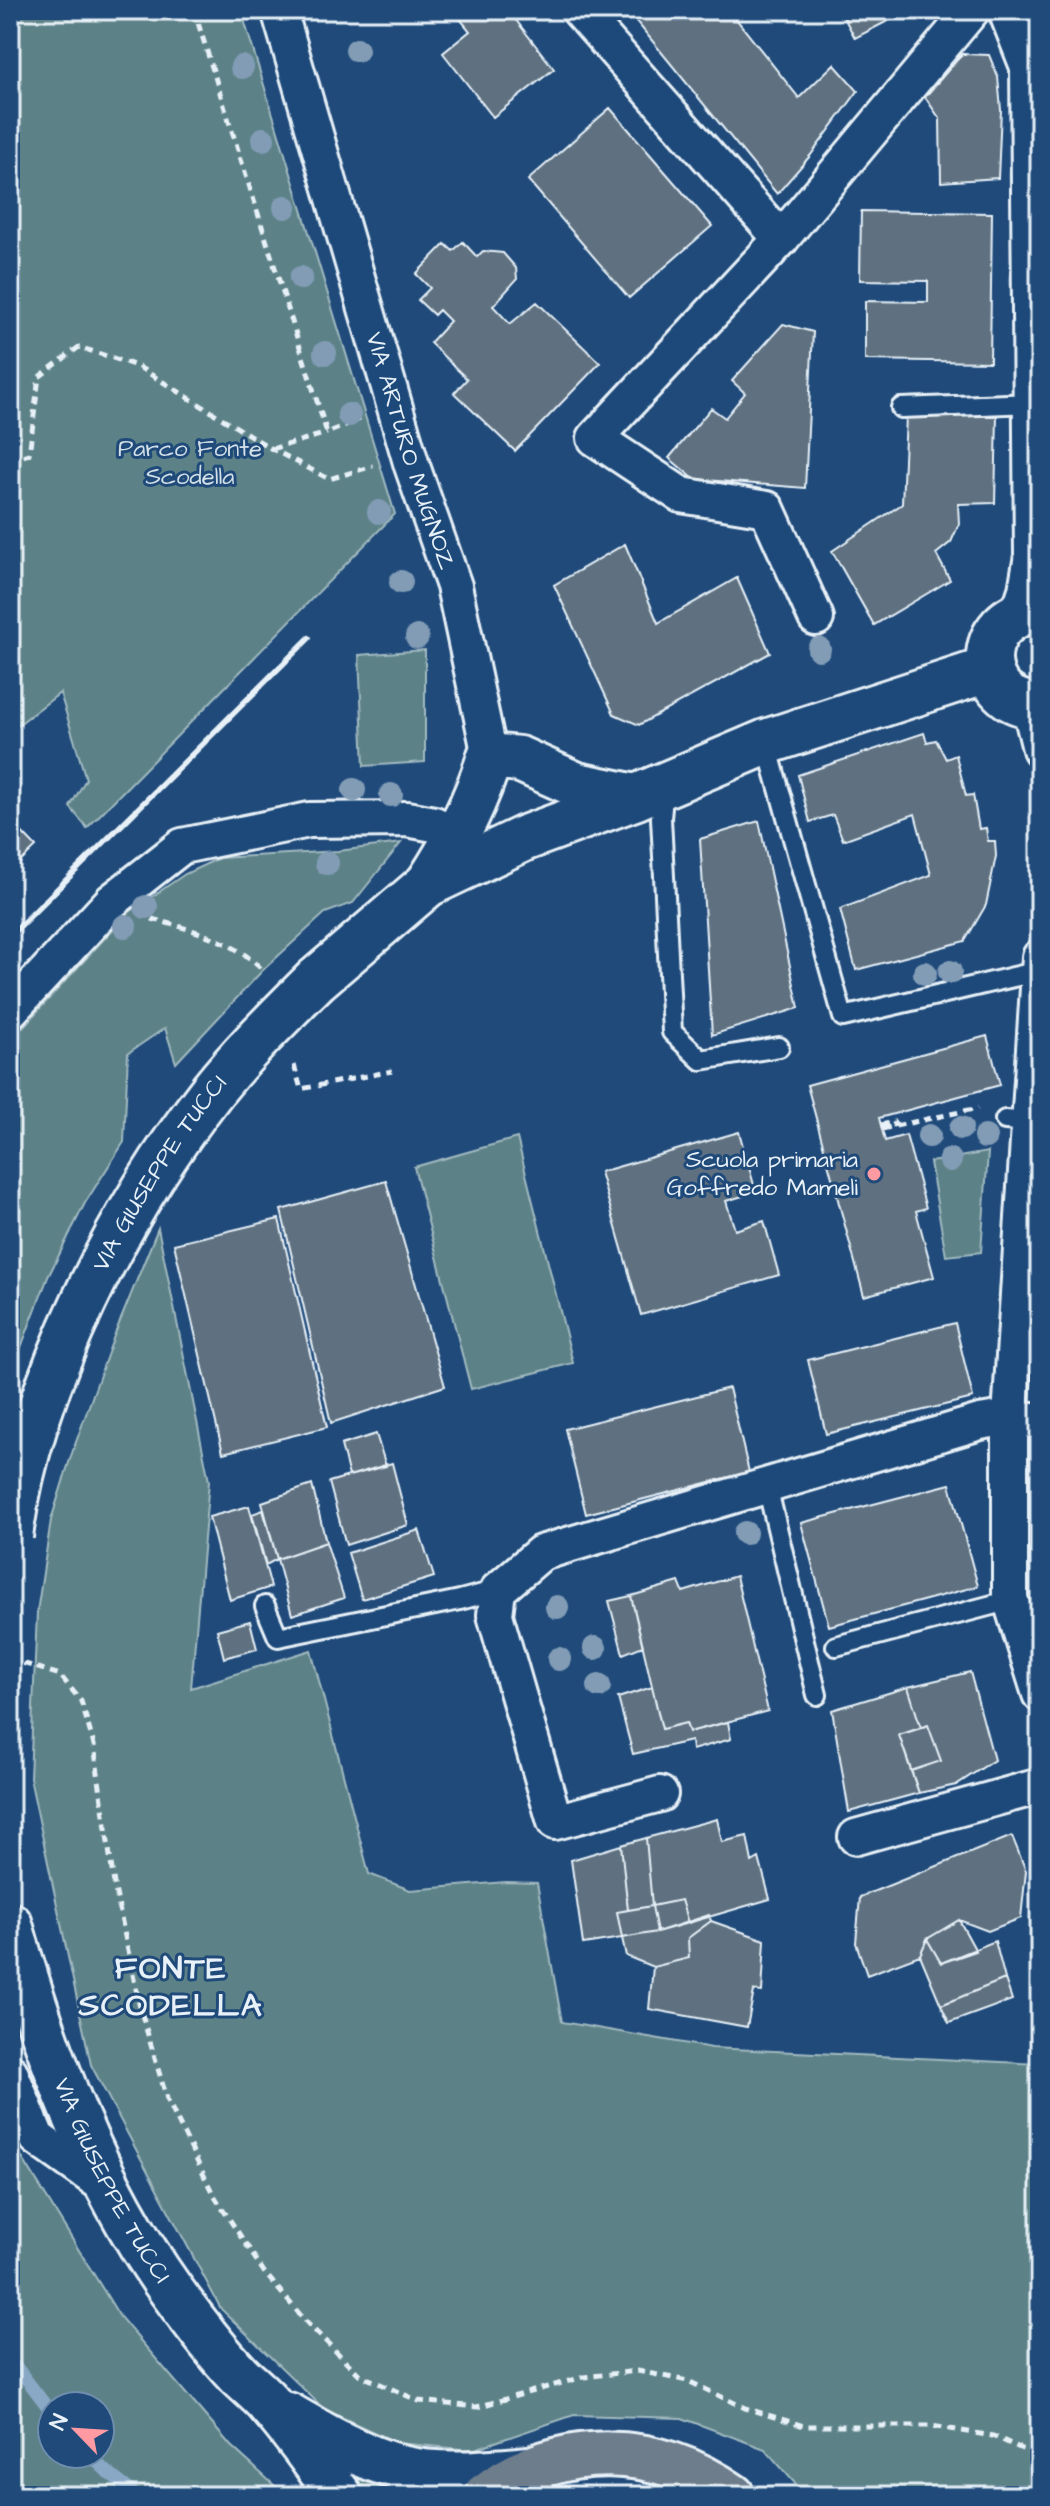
<svg xmlns="http://www.w3.org/2000/svg" width="1050" height="2506" viewBox="0 0 1050 2506" font-family="'Architects Daughter',sans-serif">
	<rect width="100%" height="100%" fill="#1f4a7a"/>
	<filter id="ink" filterUnits="userSpaceOnUse"><feTurbulence type="fractalNoise" baseFrequency=".0125" numOctaves="2"/><feDisplacementMap in="SourceGraphic" scale="16" xChannelSelector="R" yChannelSelector="G"/><feConvolveMatrix kernelMatrix="1 2 1 2 8 2 1 2 1" color-interpolation-filters="sRGB"/></filter>
	<g filter="url(#ink)">
		<path fill="#5c8287" stroke="#a2bac0" stroke-width="2" fill-rule="evenodd" d="M10 10H241L395 514 87 828 70 807 86 779 60 693 10 731Z
			M425 650V762L364 766 359 655Z
			M401 843 353 903 325 913 263 970 176 1063 165 1028 128 1053 124 1142 85 1203 48 1277 10 1376V1041L128 913 185 874 219 858 338 851Z
			M517 1138 573 1363 471 1389 414 1167Z
			M988 1152 981 1252 946 1256 930 1162Z
			M158 1228 209 1481 191 1688 311 1650 369 1874 410 1890 506 1882 537 1883 562 2022 712 2048 1040 2064V2496H806L765 2449 682 2418 574 2415 472 2450 397 2443 324 2409 221 2309 91 2065 30 1778 37 1612 51 1520 71 1456 114 1336Z
			M10 2138 120 2317 231 2446 286 2496H10ZM52 2406H100V2454H52Z
			M357 2474 432 2491 427 2496H363L351 2483Z"/>
		<g fill="none" stroke-linecap="round" stroke-linejoin="round">
			<path stroke="#89a8c6" stroke-width="12" d="M10 2363 16 2366 52 2413
				M89 2454 106 2471 138 2496"/>
		</g>
		<path fill="#5e7180" stroke="#e8f1f8" stroke-width="2" d="M453 10H508L554 69 493 117 443 53 470 31Z
			M627 10H729L799 98 834 64 858 91 810 156 777 194Z
			M840 10H909L855 38Z
			M962 54 989 55 998 77 1001 110 998 178 941 182 940 119 925 97Z
			M610 108 712 226 629 298 528 180Z
			M861 211 992 213 990 362 865 360V301L928 302V281L860 280Z
			M463 242 477 257 483 251 503 253 516 268 517 279 493 306 510 324 537 302 600 363 515 451 454 393 467 379 430 343 450 321 439 310 434 315 418 300 430 288 416 274 445 244 453 251Z
			M783 324 813 332 805 488 694 479 669 458 711 408 725 418 745 393 732 381Z
			M906 416H997L995 503 958 504 959 524 951 542 936 554 950 580 874 625 832 551 902 504Z
			M625 544 658 623 737 578 770 653 639 725 614 714 554 585Z
			M924 733 927 742 936 740 946 759 956 755 966 796 973 795 979 829 986 828 988 841H995L996 856 986 905 965 941 856 970 840 909 931 875 915 814 843 840 833 815 810 822 798 775Z
			M10 820 36 847 10 872Z
			M759 821 799 1008 712 1035 700 839Z
			M987 1036 1000 1085 879 1118 885 1141 906 1135 926 1208 916 1211 934 1277 864 1296 807 1085Z
			M739 1132 756 1192 726 1201 735 1230 764 1221 779 1275 641 1315 600 1172Z
			M386 1181 445 1386 331 1423 281 1210Z
			M279 1219 327 1427 223 1453 174 1244Z
			M955 1323 973 1398 826 1434 808 1360Z
			M729 1388 749 1472 586 1514 565 1429Z
			M376 1434 386 1466 349 1476 341 1445Z
			M392 1463 408 1525 346 1545 329 1482Z
			M950 1484 978 1586 829 1626 801 1523Z
			M312 1485 326 1542 277 1559 262 1502Z
			M249 1506 271 1587 230 1600 209 1517Z
			M263 1510 277 1559 266 1565 252 1514Z
			M419 1530 434 1577 362 1599 348 1553Z
			M326 1542 344 1598 292 1615 277 1559Z
			M736 1576 768 1711 689 1732 686 1723 662 1729 631 1596 679 1582 683 1592Z
			M631 1596 643 1646 623 1654 609 1601Z
			M250 1621 257 1649 224 1658 217 1630Z
			M970 1672 994 1760 956 1785 919 1793 911 1771 941 1761 928 1725 921 1728 908 1687Z
			M652 1687 662 1729 686 1723 689 1732 728 1722 731 1739 692 1750 691 1741 633 1754 618 1698Z
			M908 1687 921 1728 899 1735 919 1793 849 1812 832 1710Z
			M928 1725 941 1761 911 1771 899 1735Z
			M717 1819 722 1842 747 1836 752 1862 759 1858 770 1899 688 1923 681 1900 652 1906 646 1838Z
			M1012 1836 1026 1871 1021 1918 988 1931 959 1920 927 1939 920 1955 867 1975 856 1943 860 1897Z
			M646 1838 652 1906 628 1910 621 1845Z
			M621 1845 628 1910 617 1912 622 1938 583 1944 571 1860Z
			M681 1900 688 1923 657 1932 652 1906Z
			M652 1906 657 1932 622 1938 617 1912Z
			M709 1915 711 1921 688 1938 689 1958 653 1967 626 1956 622 1938 657 1932Z
			M959 1920 976 1951 941 1963 927 1939Z
			M711 1921 765 1940 762 1992 754 1991 747 2027 649 2009 653 1967 689 1958 688 1938Z
			M927 1939 941 1963 995 1941 1005 1979 941 2005 920 1955Z
			M1005 1979 1012 2000 949 2023 941 2005Z"/>
		<g fill="none" stroke-linecap="round" stroke-linejoin="round">
			<g stroke="#e8f1f8" stroke-width="24">
				<path id="service" d="M901 408 1036 403
					M766 742 843 1017 1039 971
					M664 787 661 818 672 1032 701 1060 779 1047
					M1005 1120 1029 1122
					M767 1486 817 1695
					M265 1606 278 1637 460 1600 498 1590
					M836 1646 996 1604 1010 1598"/>
			</g>
			<g stroke="#e8f1f8" stroke-width="40">
				<g id="minor">
					<path id="s1" d="M279 10 412 466 454 586 490 756"/>
					<path d="M579 10 781 239 972 10"/>
					<path d="M781 239 595 438 681 495 767 509 816 618"/>
					<path d="M1029 705 1040 749"/>
					<path d="M1040 957 1010 1417V1598L1040 1694"/>
					<path d="M10 1011 112 901 182 846 309 820 407 819 434 824 458 835"/>
					<path d="M660 1794 555 1822 495 1615 498 1590 541 1553 980 1422 1010 1417 1040 1421"/>
					<path d="M856 1837 1040 1786"/>
					<path d="M10 2072 37 2138 109 2189"/>
				</g>
			</g>
			<g stroke="#e8f1f8" stroke-width="50">
				<g id="secondary">
					<path d="M1011 10 1033 66 1037 556 1031 591 1024 612"/>
					<path d="M1040 610C970 614 974 707 1040 705"/>
					<path d="M428 884C455 843 476 803 490 756L519 759 577 785 636 797"/>
					<path d="M316 980 428 884 525 838 636 797 766 742 990 669"/>
					<path id="s2" d="M10 1925C46 2052 93 2181 171 2290 192 2319 214 2349 239 2375 249 2385 261 2394 270 2405 295 2433 317 2466 340 2496"/>
					<path d="M288 2415C324 2436 361 2457 401 2468 442 2478 490 2472 531 2469"/>
				</g>
			</g>
			<g stroke="#e8f1f8" stroke-width="50">
				<path id="primary" d="M485 2496C561 2439 656 2442 732 2496"/>
			</g>
			<path stroke="#e8f1f8" stroke-width="5" stroke-dasharray="8 6" stroke-linecap="butt" d="M194 10 327 433 360 419
				M272 449 327 433
				M10 460 29 454 39 377 79 347 137 366 272 449 329 479 373 466
				M152 919C192 930 236 940 264 972
				M294 1065 301 1089 392 1071
				M880 1125 894 1122 895 1127
				M882 1129 978 1108
				M10 1659 60 1675 81 1701 94 1745 114 1884 140 2008 167 2099 213 2194 264 2272 308 2324 360 2375 419 2401 477 2407 583 2377 638 2371 688 2381 745 2408 804 2426H931L993 2436 1040 2457"/>
			<use href="#service" stroke="#1f4a7a" stroke-width="18"/>
			<use href="#minor" stroke="#1f4a7a" stroke-width="34"/>
			<use href="#secondary" stroke="#1f4a7a" stroke-width="44"/>
			<use href="#primary" stroke="#6d7d8c" stroke-width="44"/>
			<path stroke="#e8f1f8" stroke-width="6" d="M10 936 309 638"/>
			<g stroke="#e8f1f8" stroke-width="50" stroke-linecap="butt">
				<g id="secondary-bridge">
					<path id="s3" d="M10 1536C30 1385 119 1211 212 1091 243 1052 280 1016 316 980"/>
				</g>
			</g>
			<use href="#secondary-bridge" stroke="#1f4a7a" stroke-width="44"/>
		</g>
		<g fill="#829cb6">
			<circle cx="357" cy="50" r="12"/>
			<circle cx="242" cy="67" r="12"/>
			<circle cx="263" cy="139" r="12"/>
			<circle cx="285" cy="207" r="12"/>
			<circle cx="301" cy="278" r="12"/>
			<circle cx="325" cy="353" r="12"/>
			<circle cx="349" cy="415" r="12"/>
			<circle cx="379" cy="512" r="12"/>
			<circle cx="401" cy="582" r="12"/>
			<circle cx="417" cy="637" r="12"/>
			<circle cx="819" cy="649" r="12"/>
			<circle cx="354" cy="790" r="12"/>
			<circle cx="391" cy="795" r="12"/>
			<circle cx="327" cy="863" r="12"/>
			<circle cx="146" cy="907" r="12"/>
			<circle cx="125" cy="926" r="12"/>
			<circle cx="950" cy="972" r="12"/>
			<circle cx="925" cy="973" r="12"/>
			<circle cx="961" cy="1128" r="12"/>
			<circle cx="929" cy="1136" r="12"/>
			<circle cx="985" cy="1137" r="12"/>
			<circle cx="950" cy="1160" r="12"/>
			<circle cx="745" cy="1533" r="12"/>
			<circle cx="557" cy="1607" r="12"/>
			<circle cx="595" cy="1648" r="12"/>
			<circle cx="559" cy="1659" r="12"/>
			<circle cx="599" cy="1686" r="12"/>
		</g>
	</g>
	<circle fill="#ff9aa2" stroke="#1f4a7a" stroke-width="3" cx="874" cy="1174" r="8"/>
	<g text-anchor="middle" dominant-baseline="central" stroke-width="6" stroke-linejoin="round" paint-order="stroke">
		<g font-size="24" fill="#d3e0e7" stroke="#1f4a7a">
			<text x="190" y="449">Parco Fonte<tspan x="190" dy="28">Scodella</tspan></text>
		</g>
		<g font-size="24" fill="#e8f1f8" stroke="#1f4a7a">
			<text stroke="none"><textPath href="#s1" startOffset="460">VIA ARTURO MUGNOZ</textPath></text>
			<text stroke="none"><textPath href="#s3" startOffset="396">VIA GIUSEPPE TUCCI</textPath></text>
			<text stroke="none"><textPath href="#s2" startOffset="276">VIA GIUSEPPE TUCCI</textPath></text>
		</g>
		<g font-size="24" fill="#e8f1f8" stroke="#1f4a7a" text-anchor="end">
			<text x="858" y="1160">Scuola primaria<tspan x="858" dy="28">Goffredo Mameli</tspan></text>
		</g>
		<g font-size="32" font-weight="bold" letter-spacing="2" fill="#e8f1f8" stroke="#1f4a7a">
			<text x="171" y="1968">FONTE<tspan x="171" dy="37">SCODELLA</tspan></text>
		</g>
	</g>
	<rect width="1050" height="2506" fill="none" stroke="#1f4a7a" stroke-width="40"/>
	<rect x="20" y="20" width="1010" height="2466" fill="none" stroke="#e8f1f8" stroke-width="3" filter="url(#ink)"/>
	<g transform="translate(76 2430) rotate(295)"><circle r="38" fill="#1f4a7a" stroke="#6f8dac" stroke-width="2"/>
	<path d="M0-6L14 30L0 20L-14 30Z" fill="#ff9aa2"/>
	<text y="-12" font-size="22" font-weight="bold" text-anchor="middle" fill="#e8f1f8">N</text>
	</g>
</svg>
